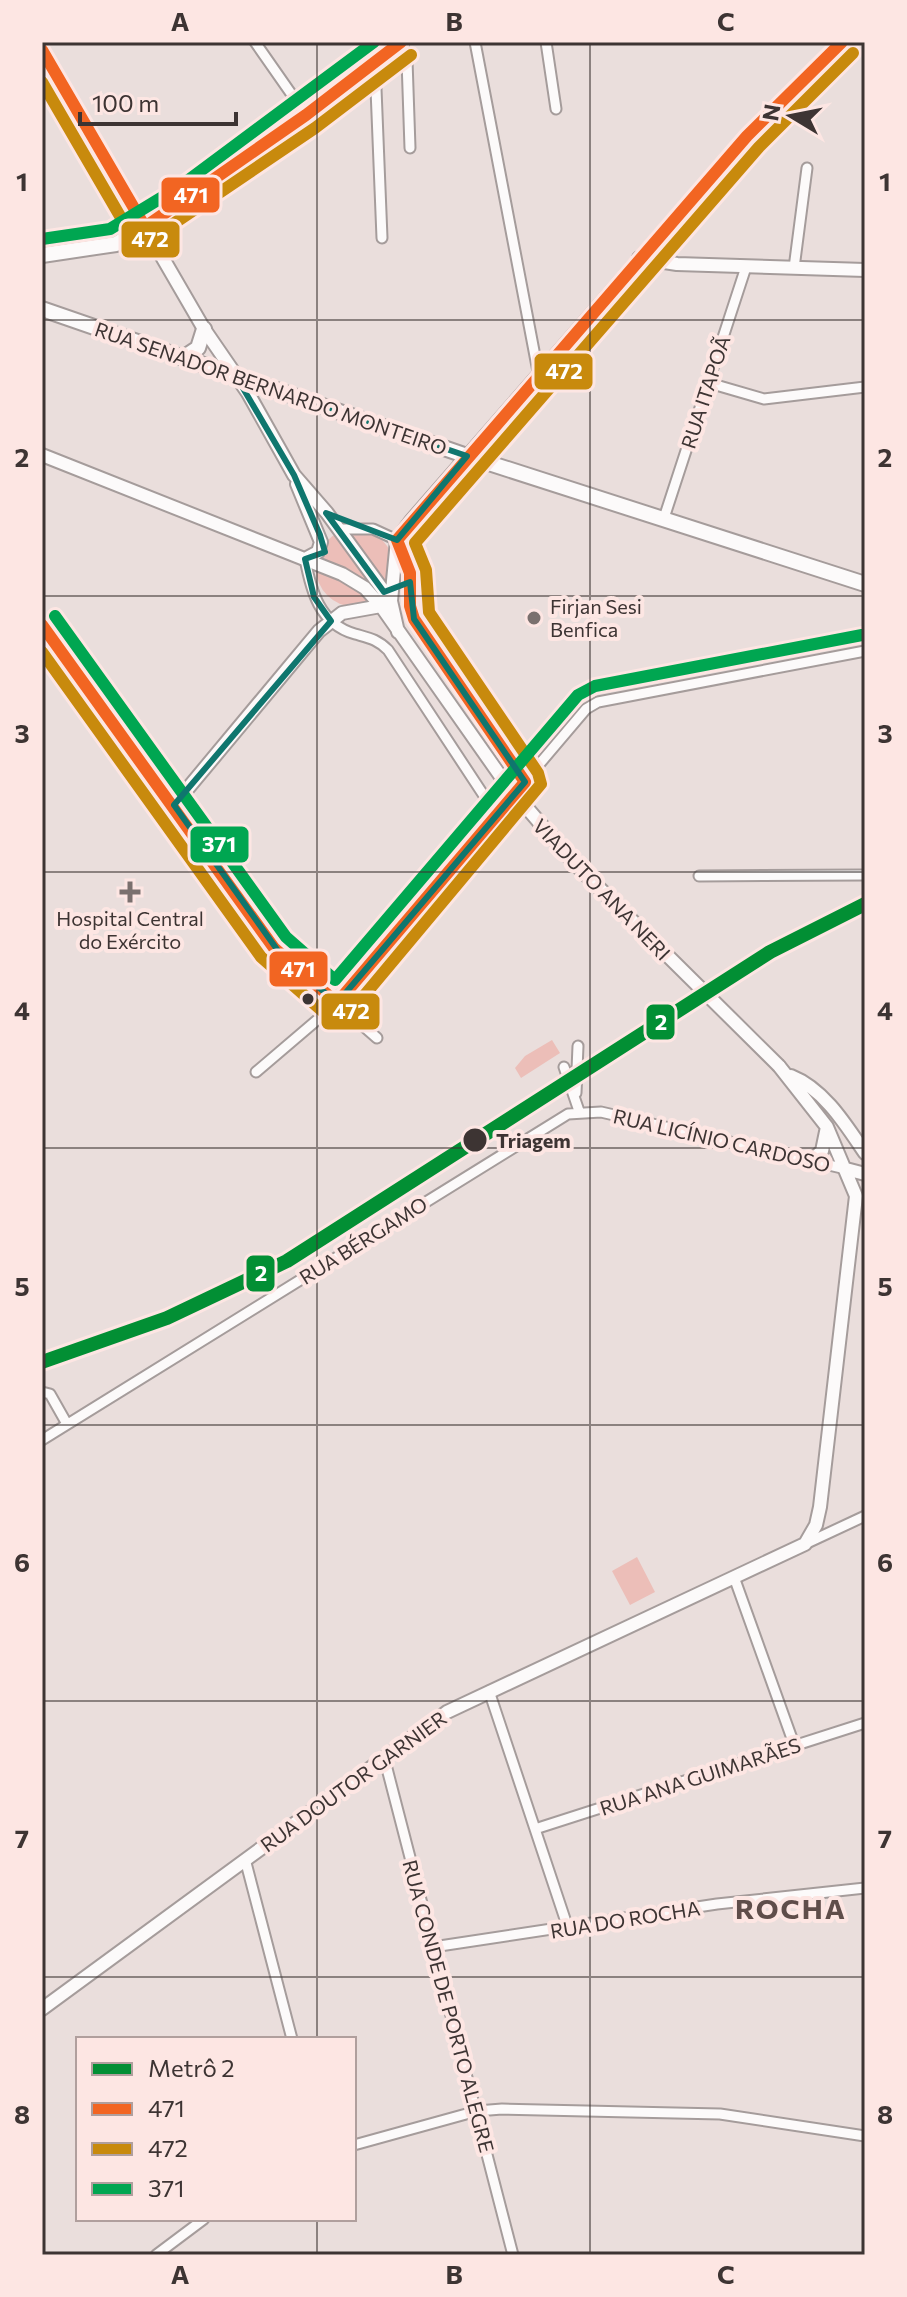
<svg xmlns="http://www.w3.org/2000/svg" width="907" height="2297" viewBox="0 0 907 2297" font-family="Commissioner,sans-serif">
	<rect width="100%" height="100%" fill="#eadedc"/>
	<path fill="#ecbeb8" d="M316 568a39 39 0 1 1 78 0a39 39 0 1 1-78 0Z
		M552 1040 560 1053 521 1078 515 1068 525 1056Z
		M637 1557 655 1592 630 1605 612 1571Z"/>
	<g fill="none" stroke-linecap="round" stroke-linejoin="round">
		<g stroke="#a59c9b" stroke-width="13">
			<path id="street" d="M255 42 306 115
				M402 42 407 60 410 148
				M475 42 539 377
				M546 42 556 109
				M375 64 382 238
				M794 268 807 168
				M709 383 764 399 865 387
				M664 518 746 267
				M338 529H373L397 540 410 573V606L414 619 525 782
				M305 559C311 590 319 624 355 634 369 638 377 639 388 650L496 814
				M174 805 274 948 377 1038
				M699 876 865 875
				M564 1067 579 1111
				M256 1072 337 1003 586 709 598 702 865 651
				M576 1093 578 1046
				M42 1392 50 1394 67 1424
				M42 1440 568 1114 601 1112 846 1169
				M805 1544 865 1516
				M734 1577 795 1747
				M489 1691 568 1928
				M384 1757 513 2255
				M535 1829 865 1723
				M245 1859 292 2039
				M433 1947 717 1904 865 1888
				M354 2145 477 2111 502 2109 720 2114 865 2136
				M156 2255 204 2219"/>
		</g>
		<g stroke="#a59c9b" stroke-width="16">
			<path id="secondary" d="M42 50 204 329 248 393 294 475 327 513 391 601 398 632
				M639 258 677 264 865 270
				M42 455 342 574 365 588 381 606 504 781
				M297 484 321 542 318 552 305 559
				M391 601 397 540 411 521 747 136 842 42
				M42 625 174 805 319 631 342 613 381 606
				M791 1076C824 1089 846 1125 865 1153
				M812 1160 822 1151 827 1127
				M846 1169 865 1174
				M42 2009 447 1712 805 1544 816 1525 820 1507 856 1196 827 1127 779 1066"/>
		</g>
		<g stroke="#a59c9b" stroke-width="18">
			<path id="primary" d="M42 255 116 244 188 200 401 42
				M42 309 467 456 865 584
				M183 358 198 348 204 329"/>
		</g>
		<use href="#street" stroke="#fcfafa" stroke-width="9"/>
		<use href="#secondary" stroke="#fcfafa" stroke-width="12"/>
		<use href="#primary" stroke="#fcfafa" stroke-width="14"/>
		<g stroke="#a59c9b" stroke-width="16" stroke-linecap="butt">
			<path id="secondary-bridge" d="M504 781 574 863 779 1066"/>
		</g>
		<use href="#secondary-bridge" stroke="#fcfafa" stroke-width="12"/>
		<g stroke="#fde6e3" stroke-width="18">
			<path id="bus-1" d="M42 50 145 227 306 115 401 42
				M42 625 274 948 337 1003 525 782 414 619 410 606V573L397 540 747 136 842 42"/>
		</g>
		<g stroke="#fde6e3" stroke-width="18">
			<path id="bus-2" d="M42 82 131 235 145 243 315 128 411 55
				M42 652 261 957 328 1016 337 1019 347 1016 541 784 538 773 429 612 426 570 415 543 759 147 853 53"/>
		</g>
		<g stroke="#fde6e3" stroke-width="18">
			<path id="bus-3" d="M42 239 110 229 179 187 374 42
				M55 616 286 937 335 980 578 695 595 686 862 635"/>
		</g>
		<use href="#bus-1" stroke="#f26522" stroke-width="12"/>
		<use href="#bus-2" stroke="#c88a0d" stroke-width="12"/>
		<use href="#bus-3" stroke="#00a651" stroke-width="12"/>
		<g stroke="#fde6e3" stroke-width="20">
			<path id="metro-1" d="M42 1362 167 1318 287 1261 770 952 865 904"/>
		</g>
		<use href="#metro-1" stroke="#028f34" stroke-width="14"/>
	</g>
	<path fill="none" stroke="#0f766e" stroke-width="6" stroke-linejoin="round" d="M237 378 467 456 397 540 326 513 384 592 410 582 414 619 525 782 337 1003 281 955 174 805 331 621 314 597 305 559 325 552 320 535 294 475Z"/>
	<path fill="none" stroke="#3d3433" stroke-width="2" stroke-opacity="0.55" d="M317 42V2039M590 42V2255M42 320H865M42 596H865M42 872H865M42 1148H865M42 1425H865M42 1701H865M42 1977H865M317 2219V2255"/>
	<g fill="#7a706e" stroke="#fde6e3" stroke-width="3">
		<circle cx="534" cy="618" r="8"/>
		<path d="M126 880h8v8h8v8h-8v8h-8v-8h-8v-8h8z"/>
	</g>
	<g fill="#3d3433" stroke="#fde6e3" stroke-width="3">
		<circle cx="308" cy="999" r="7"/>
		<circle cx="475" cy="1140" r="13"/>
	</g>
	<g text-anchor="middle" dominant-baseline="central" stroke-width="8" stroke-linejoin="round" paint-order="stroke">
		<g font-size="20" fill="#3d3433" stroke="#fde6e3">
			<text transform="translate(271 388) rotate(19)">RUA SENADOR BERNARDO MONTEIRO</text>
			<text transform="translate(705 392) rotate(-72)">RUA ITAPOÃ</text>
			<text transform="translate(602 889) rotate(46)">VIADUTO ANA NERI</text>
			<text transform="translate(722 1140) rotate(13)">RUA LICÍNIO CARDOSO</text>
			<text transform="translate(363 1240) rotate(-32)">RUA BÉRGAMO</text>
			<text transform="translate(700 1776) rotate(-18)">RUA ANA GUIMARÃES</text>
			<text transform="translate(353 1781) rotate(-36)">RUA DOUTOR GARNIER</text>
			<text transform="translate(625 1919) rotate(-9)">RUA DO ROCHA</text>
			<text transform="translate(449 2006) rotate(75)">RUA CONDE DE PORTO ALEGRE</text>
		</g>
		<g font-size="20" fill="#3d3433" stroke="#fde6e3" text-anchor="start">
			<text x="550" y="606">Firjan Sesi<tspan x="550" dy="23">Benfica</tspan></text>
			<text x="130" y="918" text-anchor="middle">Hospital Central<tspan x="130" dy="23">do Exército</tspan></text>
		</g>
		<g font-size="20" font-weight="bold" fill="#3d3433" stroke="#fde6e3" text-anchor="start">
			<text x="496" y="1140">Triagem</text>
		</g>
		<g font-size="28" font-weight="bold" letter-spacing="2" fill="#5f4d4a" stroke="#fde6e3">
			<text x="791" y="1908">ROCHA</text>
		</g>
	</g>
	<g stroke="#fde6e3" stroke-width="3">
		<rect x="160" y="176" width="61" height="38" rx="8" fill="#f26522"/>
		<rect x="120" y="220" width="61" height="39" rx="8" fill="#c88a0d"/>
		<rect x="533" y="352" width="61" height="39" rx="8" fill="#c88a0d"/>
		<rect x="189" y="825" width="61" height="39" rx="8" fill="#00a651"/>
		<rect x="268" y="950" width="61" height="38" rx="8" fill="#f26522"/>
		<rect x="320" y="992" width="61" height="39" rx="8" fill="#c88a0d"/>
		<rect x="645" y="1003" width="31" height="38" rx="8" fill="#028f34"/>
		<rect x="245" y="1254" width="31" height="39" rx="8" fill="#028f34"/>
	</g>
	<g font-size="22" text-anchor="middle" font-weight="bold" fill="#fff">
		<text x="191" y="203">471</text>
		<text x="150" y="247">472</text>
		<text x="564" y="379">472</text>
		<text x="219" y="852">371</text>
		<text x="298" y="977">471</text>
		<text x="351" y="1019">472</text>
		<text x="661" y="1030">2</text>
		<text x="261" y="1281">2</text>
	</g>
	<rect width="907" height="2297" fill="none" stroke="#fde6e3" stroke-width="88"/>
	<rect x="76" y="2037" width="280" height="184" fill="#fde6e3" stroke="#b09f9d" stroke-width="2"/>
	<rect x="92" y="2063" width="40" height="12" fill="#028f34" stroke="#b09f9d" stroke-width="2"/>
	<text x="148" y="2077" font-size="24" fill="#3d3433">Metrô 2</text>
	<rect x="92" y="2103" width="40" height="12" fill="#f26522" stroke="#b09f9d" stroke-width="2"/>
	<text x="148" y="2117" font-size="24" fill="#3d3433">471</text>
	<rect x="92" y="2143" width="40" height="12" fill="#c88a0d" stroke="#b09f9d" stroke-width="2"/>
	<text x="148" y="2157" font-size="24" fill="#3d3433">472</text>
	<rect x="92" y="2183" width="40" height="12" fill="#00a651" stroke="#b09f9d" stroke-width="2"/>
	<text x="148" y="2197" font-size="24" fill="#3d3433">371</text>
	<g transform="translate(791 116) rotate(280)" stroke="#fde6e3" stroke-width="6" paint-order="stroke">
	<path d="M0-6L14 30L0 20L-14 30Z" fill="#3d3433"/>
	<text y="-12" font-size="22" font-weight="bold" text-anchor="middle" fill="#3d3433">N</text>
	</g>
	<path d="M80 112v12h156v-12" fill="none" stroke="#3d3433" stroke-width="4"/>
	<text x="92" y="112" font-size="24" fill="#3d3433" stroke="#fde6e3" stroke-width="6" paint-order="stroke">100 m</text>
	<rect x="44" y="44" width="819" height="2209" fill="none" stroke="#3d3433" stroke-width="3"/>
	<g font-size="26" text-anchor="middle" font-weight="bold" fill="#3d3433">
		<text x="180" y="31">A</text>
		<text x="454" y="31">B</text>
		<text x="726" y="31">C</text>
		<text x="22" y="191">1</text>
		<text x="885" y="191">1</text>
		<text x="22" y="467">2</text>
		<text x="885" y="467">2</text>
		<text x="22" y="743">3</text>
		<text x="885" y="743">3</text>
		<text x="22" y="1020">4</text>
		<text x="885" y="1020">4</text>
		<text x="22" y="1296">5</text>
		<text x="885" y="1296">5</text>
		<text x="22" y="1572">6</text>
		<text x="885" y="1572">6</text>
		<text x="22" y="1848">7</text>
		<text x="885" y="1848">7</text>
		<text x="22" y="2124">8</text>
		<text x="885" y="2124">8</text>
		<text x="180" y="2284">A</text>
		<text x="454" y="2284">B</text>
		<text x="726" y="2284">C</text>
	</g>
</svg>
